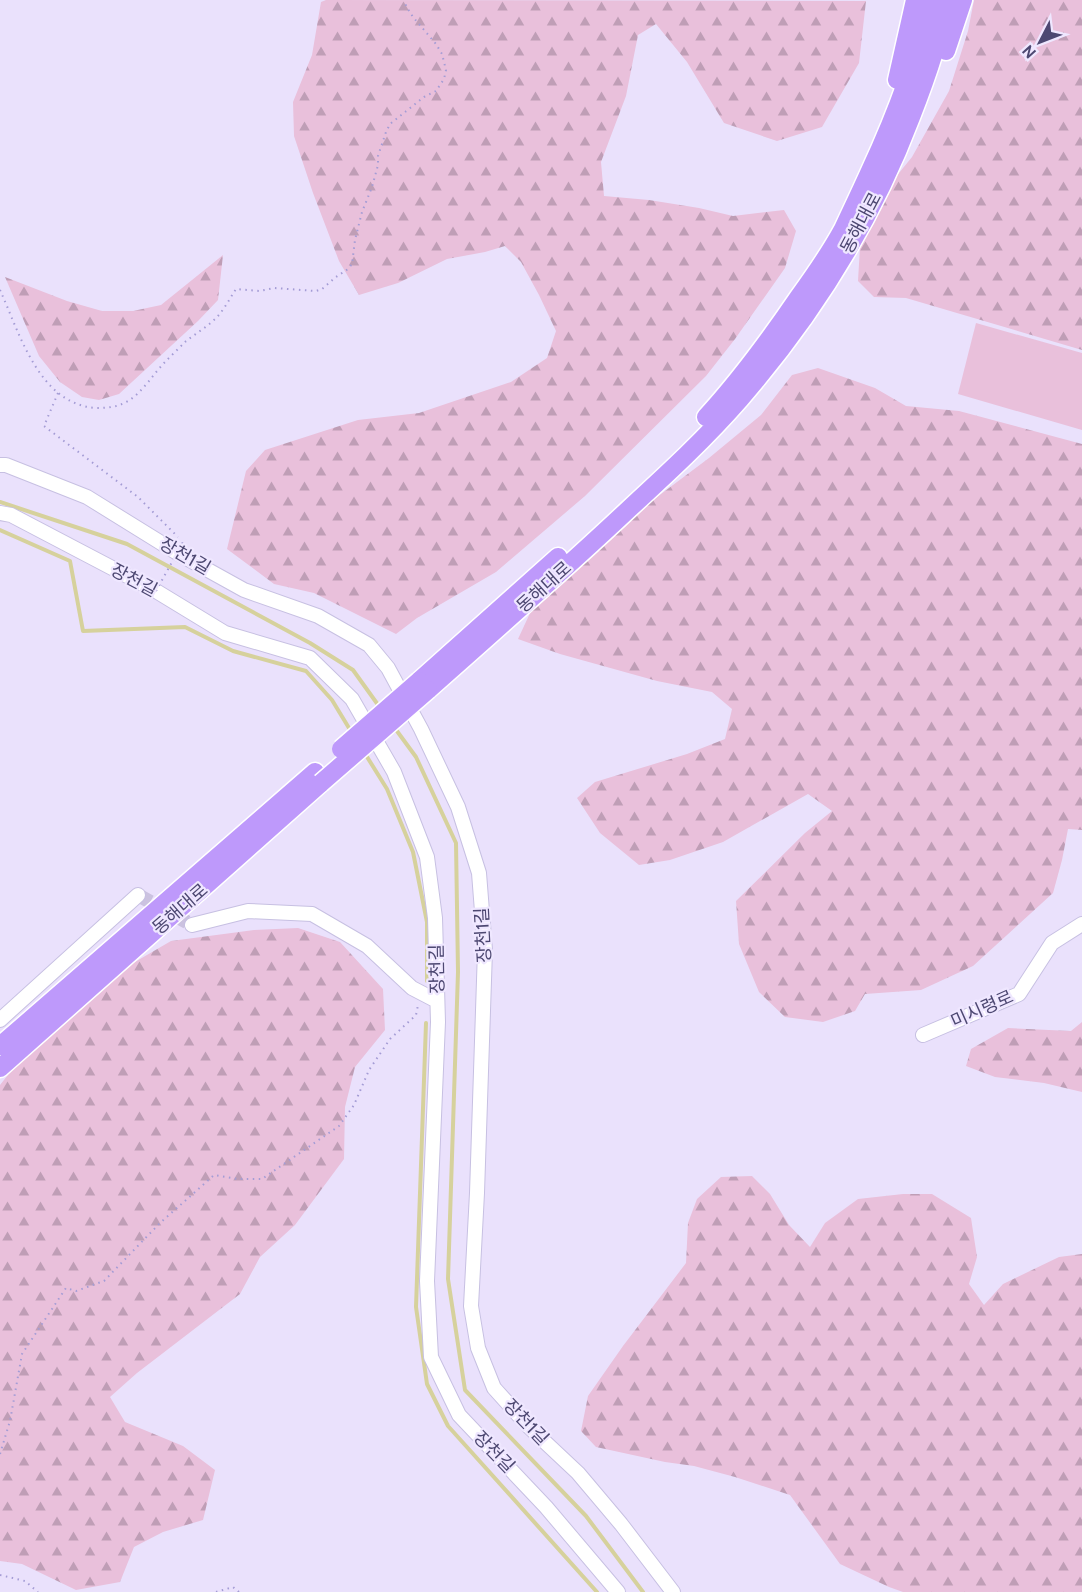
<svg xmlns="http://www.w3.org/2000/svg" width="1082" height="1592" viewBox="0 0 1082 1592" font-family="Cabin,'Noto Sans KR',sans-serif">
	<defs>
		<pattern id="forest-firs" width="22" height="20" patternUnits="userSpaceOnUse" patternTransform="scale(1.5)"><rect width="22" height="20" fill="#e9c0db"/><path d="M5 1l3.5 6h-7zM16 11l3.5 6h-7z" fill="#bf9eb6"/></pattern>
	</defs>
	<rect width="100%" height="100%" fill="#eae1fc"/>
	<path fill="url(#forest-firs)" d="M326 0 866 1 859 63 822 127 777 141 724 123 687 62 656 24 638 35 626 96 601 162 604 196 649 200 699 208 733 216 784 210 796 231 785 268 735 339 706 376 585 496 496 572 417 618 396 634 314 593 274 584 227 549 246 471 265 450 358 420 419 413 511 382 547 358 556 331 539 295 521 262 505 246 485 252 447 259 398 283 359 295 339 261 313 193 294 136 293 102 312 55 321 2Z
		M974 0H1082V350L906 298 874 297 858 281 860 247 886 189 912 157 949 91 968 31Z
		M223 255 218 300 198 321 119 394 99 400 82 397 60 382 39 356 5 277 67 301 102 311H133L161 305Z
		M818 368 875 388 906 406 959 411 1082 444V830L1068 829 1062 860 1053 893 973 966 921 990 865 994 855 1011 823 1022 785 1017 759 992 739 944 736 901 805 833 832 811 808 794 723 842 670 860 639 865 600 833 577 798 595 782 687 754 725 739 732 709 712 692 657 681 560 654 518 639 531 611 621 524 709 458 761 415 792 375Z
		M298 928 340 942 383 989 385 1030 355 1067 345 1107 344 1159 295 1225 260 1257 240 1294 137 1373 110 1397 125 1422 183 1446 215 1470 203 1520 163 1532 134 1547 120 1582 76 1590 22 1564 0 1561V1085L15 1066 128 966 171 941 254 930Z
		M1082 1022V1092L1044 1083 995 1077 966 1066 971 1049 1008 1028 1071 1031Z
		M752 1176 770 1194 789 1225 810 1247 825 1223 858 1199 903 1194H932L971 1218 977 1257 969 1284 984 1305 1003 1284 1059 1257 1082 1254V1592H903L889 1587 840 1564 790 1495 735 1477 694 1466 665 1462 596 1447 581 1431 588 1396 623 1346 686 1263 688 1223 697 1199 721 1177Z"/>
	<path fill="#e9c0db" d="M976 323 1082 353V430L958 394Z"/>
	<g fill="none" stroke-linecap="round" stroke-linejoin="round">
		<path stroke="#d6d19c" stroke-width="4" d="M0 502 127 544 310 643 353 670 381 709
			M0 530 70 561 83 631 185 627 233 651 306 671 332 700 352 733
			M394 727 416 757 456 843 458 972 448 1279 465 1390 586 1516 643 1592
			M364 752 387 789 413 852 427 922V981
			M426 1023 416 1307 427 1384 448 1426 597 1592"/>
		<path stroke="#cbc2e0" stroke-width="14" stroke-dasharray="14 7" stroke-linecap="butt" d="M138 895 192 925"/>
		<g stroke="#c7c0e2" stroke-width="16">
			<path id="minor" d="M0 465H6L87 497 179 554 244 590 318 616 369 645 388 668 421 729 458 807 479 873 485 950 477 1193 471 1306 478 1348 494 1388 529 1427 578 1473 621 1524 673 1592
				M0 513 11 515 156 591 225 633 310 658 352 699 394 772 427 857 435 918 438 1022 427 1281 431 1357 459 1415 546 1507 618 1592
				M192 925 248 911 312 914 367 946 412 988 437 1001
				M0 1020 138 895
				M923 1035 1019 994 1052 943 1082 924"/>
		</g>
		<g stroke="#fff" stroke-width="21">
			<path id="major" d="M946 51 963 0
				M897 80 915 0
				M706 417C740 380 770 339 798 298 814 276 830 253 843 229 852 210 861 191 870 171 896 115 917 61 930 0
				M419 681 558 557
				M428 690C496 630 564 570 630 508 668 473 706 438 740 399 812 316 872 220 911 117 926 79 940 40 947 0
				M0 1046 315 772
				M0 1068 321 783"/>
		</g>
		<path stroke="#a49cd5" stroke-width="2" stroke-dasharray="1.5 4.5" stroke-linecap="butt" d="M0 290C20 334 39 405 97 408 108 408 118 407 128 401 143 392 153 374 166 361 172 355 179 348 185 342 196 333 209 326 218 316 225 308 230 298 236 289L260 291 274 288 316 291 322 289 336 277 348 269 352 264 355 240 362 212 372 187 378 165V156L386 132 390 124 424 97 436 91 444 79 446 70 442 54 436 44 413 17 406 6 405 0
			M58 393 44 426 138 497 178 537
			M0 1454 10 1421 22 1354 66 1288 76 1291 104 1281 159 1224 214 1175 238 1179H262L339 1126 354 1105 369 1070 390 1039 416 1015 418 1005
			M0 1575 25 1581 38 1592
			M216 1592 233 1587 239 1592"/>
		<use href="#minor" stroke="#fff" stroke-width="14"/>
		<use href="#major" stroke="#be99fb" stroke-width="18"/>
		<g stroke="#fff" stroke-width="21" stroke-linecap="butt">
			<path id="major-bridge" d="M341 749 419 681
				M321 783 428 690"/>
		</g>
		<path stroke="#a49cd5" stroke-width="2" stroke-dasharray="1.5 4.5" stroke-linecap="butt" d="M156 591 183 542"/>
		<use href="#major-bridge" stroke="#be99fb" stroke-width="18"/>
	</g>
	<g text-anchor="middle" dominant-baseline="central" stroke-width="4.5" stroke-linejoin="round" paint-order="stroke">
		<g font-size="18" fill="#4d4872" stroke="#efe7ff">
			<text transform="translate(861 223) rotate(-62)">동해대로</text>
			<text transform="translate(185 556) rotate(30)">장천1길</text>
			<text transform="translate(134 580) rotate(28)">장천길</text>
			<text transform="translate(544 587) rotate(-42)">동해대로</text>
			<text transform="translate(180 909) rotate(-41)">동해대로</text>
			<text transform="translate(483 935) rotate(-93)">장천1길</text>
			<text transform="translate(437 969) rotate(-91)">장천길</text>
			<text transform="translate(982 1009) rotate(-24)">미시령로</text>
			<text transform="translate(526 1422) rotate(46)">장천1길</text>
			<text transform="translate(494 1452) rotate(46)">장천길</text>
		</g>
	</g>
	<g transform="translate(1040 42) rotate(228)" stroke="#efe7ff" stroke-width="4.5" paint-order="stroke">
	<path d="M0-4.5L10 22L0 15L-10 22Z" fill="#4d4872"/>
	<text y="-9" font-size="16" font-weight="bold" text-anchor="middle" fill="#4d4872">N</text>
	</g>
</svg>
